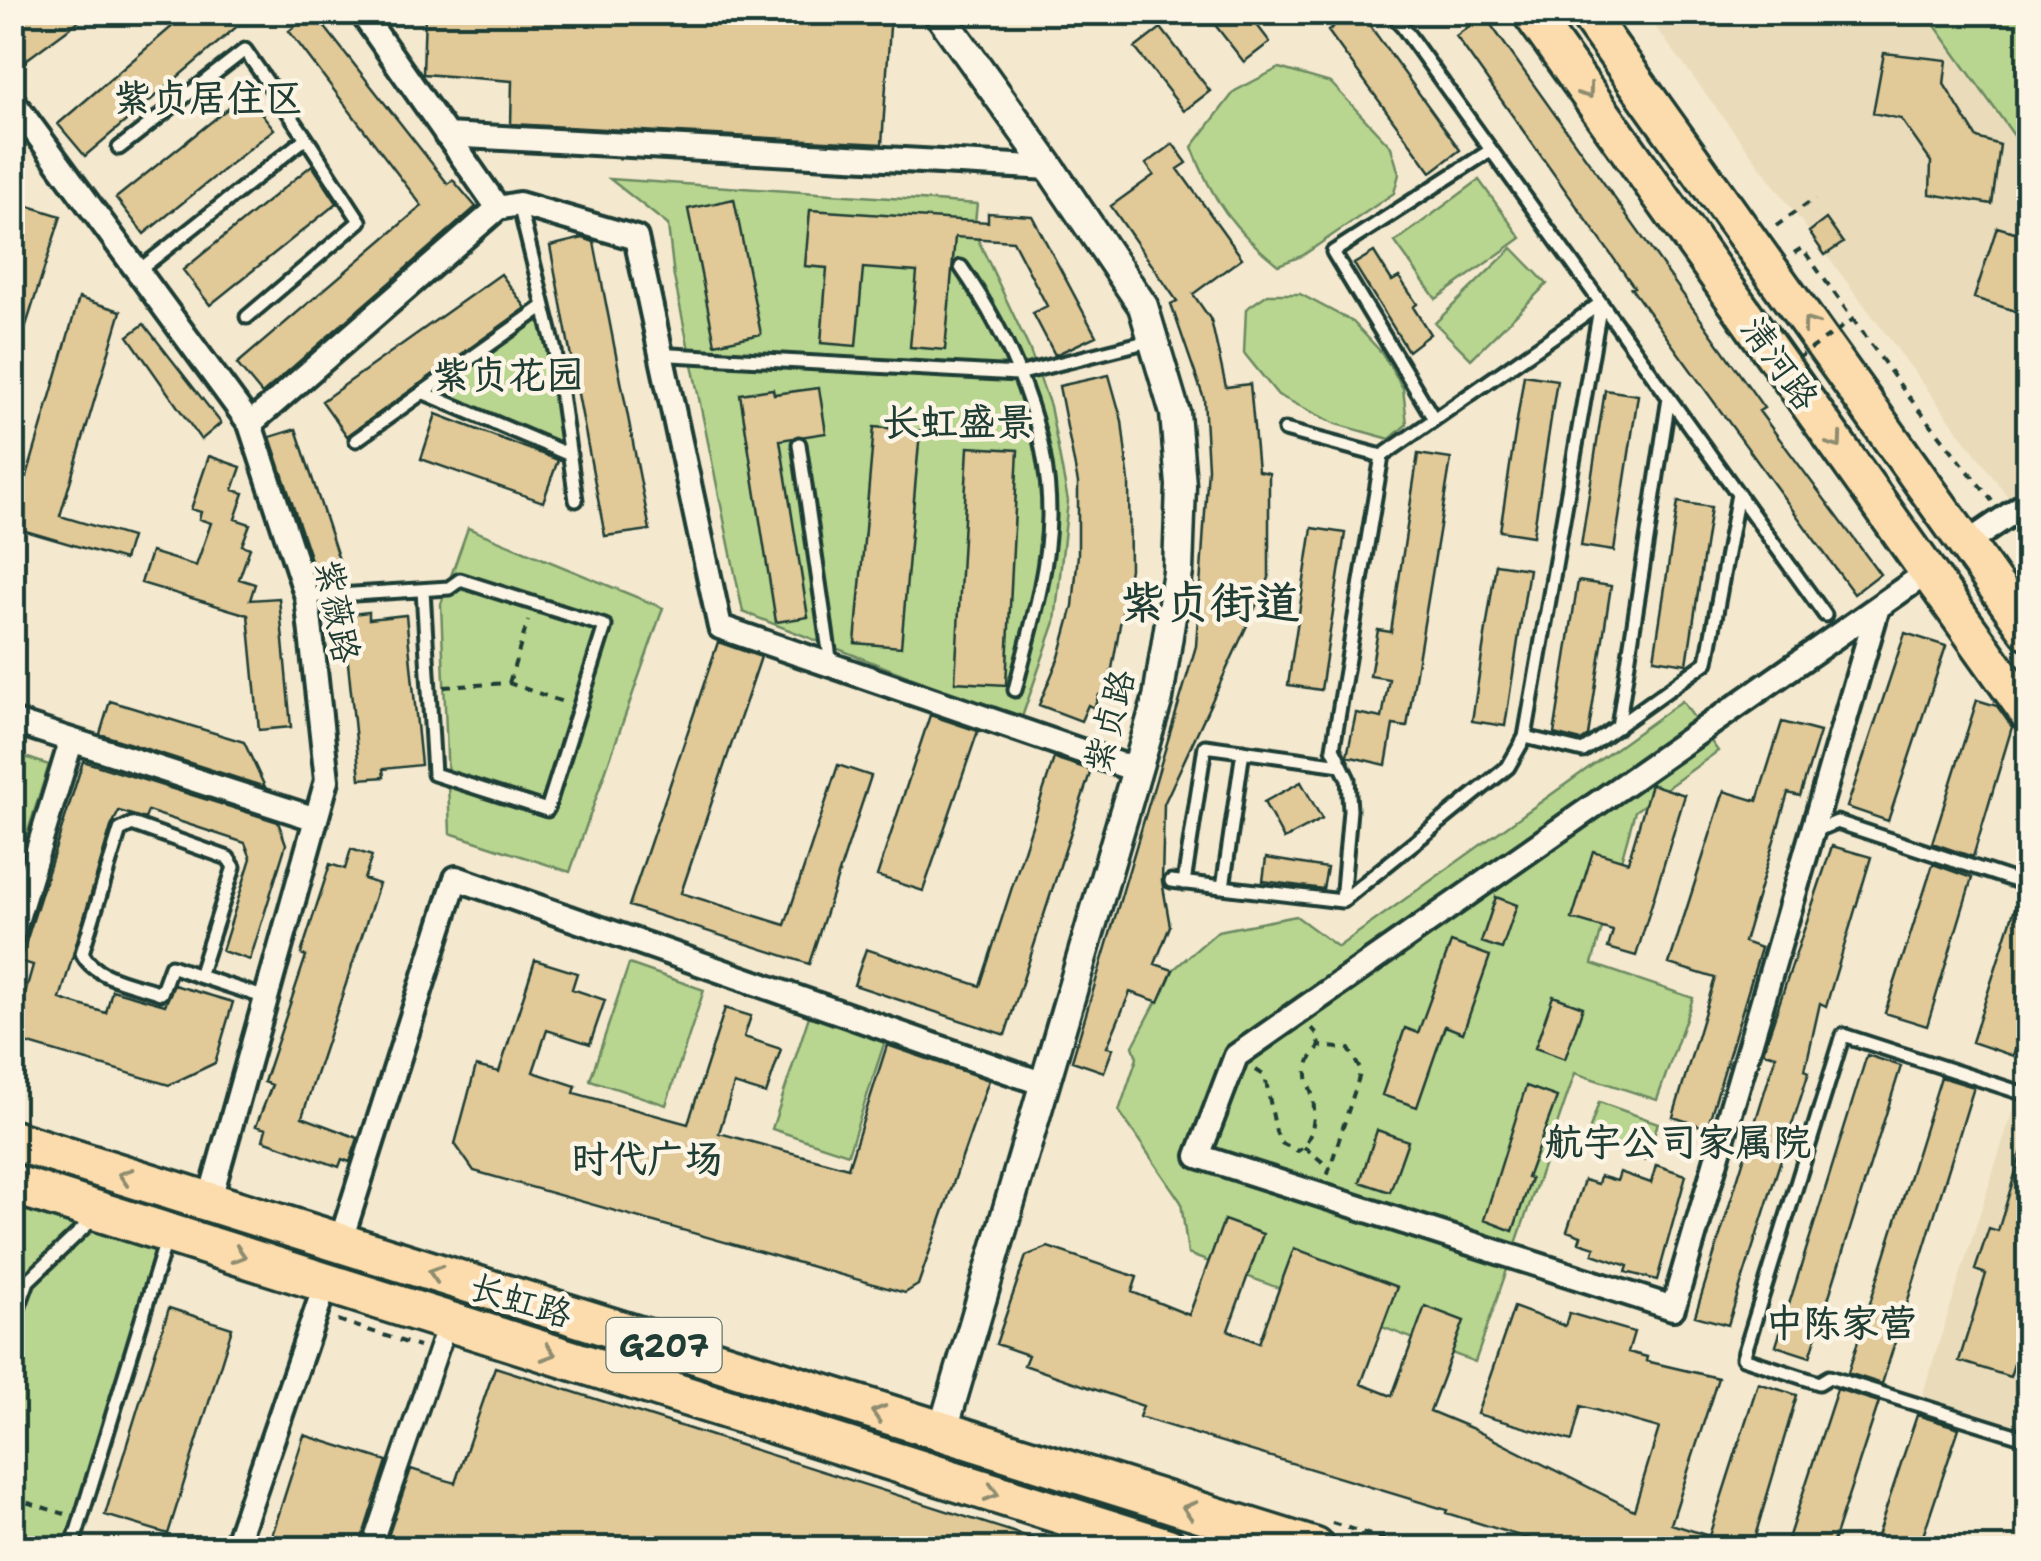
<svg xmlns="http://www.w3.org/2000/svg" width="2041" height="1561" viewBox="0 0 2041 1561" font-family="'Shantell Sans','LXGW WenKai TC',sans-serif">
	<rect width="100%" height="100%" fill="#f4e8ce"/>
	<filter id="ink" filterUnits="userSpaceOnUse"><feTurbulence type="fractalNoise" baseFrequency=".01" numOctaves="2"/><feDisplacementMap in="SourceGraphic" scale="20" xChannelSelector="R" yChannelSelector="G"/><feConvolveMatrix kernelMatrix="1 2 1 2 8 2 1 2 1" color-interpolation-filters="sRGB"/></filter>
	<g filter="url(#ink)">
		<path fill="#eadcbb" d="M1645 13H2028V489L2011 501Z
			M2021 1084 2028 1086V1429L1922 1396Z"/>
		<path fill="#b8d68f" stroke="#6c8a62" stroke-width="2.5" d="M1926 13H2028V155Z
			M1279 68 1331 83 1391 147 1399 174 1394 193 1302 256 1278 265C1234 230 1212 200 1192 147L1235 91Z
			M610 179 977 204 974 231 1029 348 1050 406 1068 501 1055 622 1021 720 743 612 674 277 668 225Z
			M1479 180 1521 238 1436 299 1395 242Z
			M1512 248 1547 284 1471 359 1435 323Z
			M1268 294H1300L1353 322 1382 353 1403 388 1407 424 1390 439 1336 424 1278 395 1244 353 1246 309Z
			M544 306 570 455 422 392Z
			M468 528 663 608 570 872 450 833 441 604Z
			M1682 701 1718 751 1635 811 1592 964 1693 998 1657 1100 1575 1073 1475 1362 1188 1254 1181 1202 1119 1111 1137 1058 1133 1046 1173 970 1218 931 1296 916 1338 947Z
			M13 753 49 765 13 878 12 753Z
			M629 964 704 990 666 1105 590 1080Z
			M810 1013 886 1038 848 1154 772 1129Z
			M1599 1102 1658 1123 1645 1160 1586 1140Z
			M12 1192 161 1239 66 1548H13Z"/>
		<path fill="#e1c998" stroke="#1f3d34" stroke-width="2.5" d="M12 12H91L26 60 12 40Z
			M189 12H254L85 156 58 124Z
			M313 12 448 184 453 180 476 207 262 394 237 364 422 206 289 31Z
			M425 12H891L882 144 511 124 512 81 423 74Z
			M1205 12H1247L1270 42 1244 62Z
			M1322 12H1360L1460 150 1431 172 1328 31 1333 27Z
			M1484 15 1764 408 1759 411 1880 574 1854 594 1631 288 1634 287 1456 36Z
			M1161 28 1210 91 1184 111 1135 48Z
			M1884 53 1947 60 1944 84 1977 138 2000 145 1992 204 1930 194 1931 162 1901 119 1873 113Z
			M246 94 274 129 144 234 116 198Z
			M1173 144 1187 163 1178 169 1242 258 1193 294 1211 320 1226 387 1250 384 1258 471 1269 473V578L1164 804 1162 881 1170 926 1155 964 1173 970 1159 1002 1130 992 1107 1047 1113 1048 1104 1072 1072 1061 1196 646 1208 468 1204 399 1171 304 1177 301 1111 206 1154 175 1146 164Z
			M312 165 337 203 210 305 183 270Z
			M734 199 761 334 715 344 688 209Z
			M12 201 61 216 16 357 12 356Z
			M810 210 988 222V213L1032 216 1096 336 1055 355 1033 313 1047 306 1013 241 955 237 945 350 910 347 917 272 863 268 856 346 821 343 827 268 805 266Z
			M1826 219 1843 243 1825 255 1809 232Z
			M1997 227 2028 236V315L1974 298Z
			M583 238 594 242 650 530 605 536 550 246Z
			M1374 252 1392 281 1399 277 1417 304 1413 307 1430 334 1408 351 1354 264Z
			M501 274 526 308 347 436 322 401Z
			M79 298 121 311 60 516 131 537 124 560 12 527V502L19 503Z
			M144 324 221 423 201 440 128 336Z
			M1109 375 1122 421 1129 482 1130 569 1112 669 1103 696 1099 695 1094 708 1088 705 1081 721 1039 705 1059 657 1073 606 1078 554V483L1059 386Z
			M1524 375 1557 380 1533 536 1500 531Z
			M819 388 826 433 780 440 808 617 776 622 740 394 773 389 774 394Z
			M1605 390 1638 395 1614 551 1581 546Z
			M436 414 558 460 543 502 421 459Z
			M874 427 920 431 901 647 855 643Z
			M296 429 343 572 317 578 270 437Z
			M968 447 1018 450 1006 685 955 682Z
			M1418 454 1451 459 1407 727 1393 725 1386 765 1347 756 1356 713 1382 718 1389 679 1370 676 1378 630 1391 632Z
			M209 456 241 467 233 490 244 493 235 519 250 524 242 545 250 548 239 579 255 584 250 600 279 598 291 727 259 730 248 615 141 583 151 552 196 566 211 523 199 519 201 512 191 509Z
			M1678 502 1711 507 1687 664 1654 659Z
			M1312 528 1345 533 1321 690 1288 685Z
			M1496 564 1529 569 1505 726 1472 721Z
			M1578 581 1611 586 1588 736 1581 741 1554 734Z
			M369 612V619L406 615 421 765 383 769 384 777 360 779 343 615Z
			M1905 633 1946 646 1888 821 1847 807Z
			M718 642 761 657 681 893 785 925 838 765 871 776 809 964 629 906Z
			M1977 700 1997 706 2012 727 1973 857 1932 843Z
			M110 701 244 742 265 787 100 734Z
			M930 715 978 731 923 891 877 876Z
			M1782 722 1820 732 1800 796 1788 793 1744 942 1761 948 1707 1128 1673 1117 1715 978 1669 964 1724 791 1757 801Z
			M1054 758 1091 770 1005 1035 854 985 866 949 980 986Z
			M83 761 278 822 286 844 250 960 222 951 251 858 245 843 148 811 145 819 119 811 111 827 60 999 106 1013 112 990 165 1005 174 985 233 1002 215 1063 169 1085 12 1039 33 965 20 961Z
			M1301 782 1322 819 1284 839 1264 802Z
			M1651 784 1685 795 1636 956 1608 948 1613 931 1572 919 1593 851 1628 862Z
			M1832 846 1871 857 1826 1006 1820 1003 1805 1070 1809 1072 1728 1325 1695 1316 1776 1055 1763 1052Z
			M351 849 372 856 364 879 379 884 302 1117 358 1138 350 1162 342 1159 339 1167 263 1140 266 1129 256 1126 272 1085 264 1082 306 956 301 954 330 864 345 869Z
			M1266 858 1327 868 1323 889 1263 881Z
			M1933 864 1972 878 1927 1026 1885 1013Z
			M2020 892 2028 894V1007L2013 1056 1972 1042Z
			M1496 897 1517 905 1502 949 1481 942Z
			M1451 942 1490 956 1463 1033 1445 1026 1417 1107 1382 1095 1405 1028 1418 1033Z
			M535 960 577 973 572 989 605 1000 590 1044 547 1030 533 1072 576 1086 574 1093 688 1124 725 1008 751 1016 744 1037 781 1049 766 1094 734 1084 719 1133 848 1168 887 1045 989 1080 918 1285 905 1293 474 1171 455 1144 476 1066 499 1072Z
			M1553 996 1583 1007 1565 1059 1535 1048Z
			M1867 1055 1901 1066 1810 1357 1776 1346Z
			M1941 1077 1974 1087 1882 1384 1848 1373Z
			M1526 1086 1557 1097 1527 1178 1531 1179 1513 1231 1484 1220Z
			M1377 1130 1408 1141 1390 1192 1360 1182Z
			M2024 1144 2028 1145V1317L2010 1377 1959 1361 1986 1274 1975 1270 1989 1228 1998 1231Z
			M1656 1165 1686 1175 1657 1280 1626 1272 1628 1266 1593 1254 1595 1247 1579 1242 1581 1236 1567 1231 1584 1180 1598 1184 1600 1176 1617 1181 1620 1172 1651 1183Z
			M1224 1220 1263 1234 1228 1330 1259 1343 1294 1248 1397 1287 1361 1384 1392 1396 1425 1306 1464 1321 1430 1411 1471 1428 1634 1510 1659 1428 1581 1406 1572 1441 1477 1414 1514 1307 1565 1326 1569 1313 1634 1332 1628 1352 1647 1357 1646 1361 1718 1378 1671 1524 1709 1536 1758 1383 1797 1395 1753 1543 1749 1542 1747 1548H1559L1446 1513 1447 1510 1139 1417 1143 1406 1024 1365 1028 1355 996 1344 1026 1256 1048 1247 1137 1277 1132 1292 1189 1315Z
			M169 1308 232 1328 168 1534 105 1515Z
			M495 1367 1054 1545V1548H384L411 1469 455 1483Z
			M1837 1389 1879 1402 1831 1548H1785Z
			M1917 1415 1959 1428 1919 1548H1873Z
			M304 1435 387 1461 359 1548H268Z"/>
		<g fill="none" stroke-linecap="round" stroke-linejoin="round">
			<g stroke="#1f3d34" stroke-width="19">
				<path id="service" d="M1392 12 1825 615
					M119 148 245 50 306 138 138 271
					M519 204 555 351 576 500
					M961 267C1010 337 1050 430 1049 517 1048 575 1029 634 1015 690
					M1601 303 1382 456 1333 748 1348 779 1350 810 1342 901 1508 767 1525 737 1583 751 1707 662 1738 494
					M247 317 360 221 306 138
					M672 355 1018 374 1153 340
					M422 392 570 455
					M1434 419 1333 252 1491 150
					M1285 430 1382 456
					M356 440 544 306
					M799 444 831 665
					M307 597 449 588 460 580 605 626 547 810 434 774 423 590
					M1618 727 1669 398
					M1525 737 1601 303
					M1817 834 1820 829 1837 822 2028 885
					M1171 881 1342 901
					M1184 883 1205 746 1341 765
					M1223 887 1243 751
					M199 976 171 966 161 993C136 984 94 979 82 953L120 830 132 824 228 858 234 867 199 976 266 998
					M2028 1095 1843 1035 1743 1358 1819 1383 1829 1377 2028 1439
					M12 1276 28 1281 93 1219
					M12 1325 28 1281
					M72 1548 167 1237"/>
			</g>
			<g stroke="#1f3d34" stroke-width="25">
				<path id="pedestrian" d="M371 1548 448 1321"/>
			</g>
			<g stroke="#1f3d34" stroke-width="30">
				<path id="minor" d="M361 12 498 208
					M12 100 250 424 307 597 327 780 209 1202
					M446 135 1050 168
					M250 424 498 208 519 204 636 238 720 627 1136 770
					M1966 544 2028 502
					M1878 607 1673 1308 1198 1156 1236 1056 1878 607 1929 571
					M12 721 316 819
					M12 935 71 742
					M340 1243 456 878 1044 1084
					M235 1548 326 1283"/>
			</g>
			<g stroke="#1f3d34" stroke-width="35">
				<path id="tertiary" d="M938 12 1050 168 1143 306 1175 413 1181 485 1178 572 1158 698 942 1433"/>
			</g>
			<g stroke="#1f3d34" stroke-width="42">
				<path id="primary" d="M1530 12 2028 713
					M1586 12 2028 631"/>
			</g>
			<g stroke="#1f3d34" stroke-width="45">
				<path id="trunk" d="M12 1140 1315 1548
					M12 1184 1168 1548"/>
			</g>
			<path stroke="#1f3d34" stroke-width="4" stroke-dasharray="8 8" stroke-linecap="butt" d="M1776 226 1815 198
				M1794 253 1802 248 1905 392 1992 501
				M509 683 528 621
				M444 687 509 683 566 703
				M1312 1028 1318 1035 1320 1046
				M1256 1070 1265 1076 1276 1132 1281 1143 1298 1151C1313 1140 1316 1117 1313 1099 1312 1091 1307 1083 1307 1075 1306 1063 1313 1054 1320 1046L1349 1049 1361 1071 1327 1177
				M1304 1147 1330 1168
				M338 1320 419 1347
				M12 1498 65 1514
				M1332 1523 1413 1548"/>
			<use href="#service" stroke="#fcf5e5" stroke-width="11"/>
			<use href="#pedestrian" stroke="#fcf5e5" stroke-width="18"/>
			<use href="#minor" stroke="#fcf5e5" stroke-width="22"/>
			<use href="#tertiary" stroke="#fcf5e5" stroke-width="28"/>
			<use href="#primary" stroke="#fcdcac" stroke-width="35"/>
			<use href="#trunk" stroke="#fcdcac" stroke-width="38"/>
			<path stroke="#1f3d34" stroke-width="4" stroke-dasharray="8 8" stroke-linecap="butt" d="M1771 377 1855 318"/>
		</g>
		<defs><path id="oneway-chevron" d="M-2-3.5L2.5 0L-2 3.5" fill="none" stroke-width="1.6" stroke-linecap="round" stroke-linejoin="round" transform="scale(2.5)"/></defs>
		<g stroke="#8e8c70">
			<use href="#oneway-chevron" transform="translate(1587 92) rotate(54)"/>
			<use href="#oneway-chevron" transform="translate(1809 324) rotate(-125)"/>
			<use href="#oneway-chevron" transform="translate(1836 442) rotate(54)"/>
			<use href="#oneway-chevron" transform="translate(125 1176) rotate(-163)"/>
			<use href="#oneway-chevron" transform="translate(239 1255) rotate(17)"/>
			<use href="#oneway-chevron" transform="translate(435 1273) rotate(-163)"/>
			<use href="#oneway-chevron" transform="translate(549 1353) rotate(17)"/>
			<use href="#oneway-chevron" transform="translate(878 1413) rotate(-163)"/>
			<use href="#oneway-chevron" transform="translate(992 1493) rotate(17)"/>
			<use href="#oneway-chevron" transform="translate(1189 1509) rotate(-163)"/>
		</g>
	</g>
	<g text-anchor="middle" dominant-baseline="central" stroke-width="9" stroke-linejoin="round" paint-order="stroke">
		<rect fill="#fcf5e5" stroke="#617469" stroke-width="2.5" x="606.5" y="1318" width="115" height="54" rx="8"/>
		<g font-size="32" font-weight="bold" fill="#1f3d34">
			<text x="664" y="1345">G207</text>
		</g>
		<g font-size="35" fill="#1f3d34" stroke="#fcf5e5">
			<text transform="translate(1780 363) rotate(54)">清河路</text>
			<text transform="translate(338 611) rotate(79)">紫薇路</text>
			<text transform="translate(1109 721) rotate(-75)">紫贞路</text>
			<text transform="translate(521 1300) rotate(17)">长虹路</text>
		</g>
		<g font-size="38" font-weight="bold" fill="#1f3d34" stroke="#fcf5e5">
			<text x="208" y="97">紫贞居住区</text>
			<text x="508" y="374">紫贞花园</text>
			<text x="958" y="421">长虹盛景</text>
			<text x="1678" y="1141">航宇公司家属院</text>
			<text x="647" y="1158">时代广场</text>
			<text x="1841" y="1322">中陈家营</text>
		</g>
		<g font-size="45" font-weight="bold" fill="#1f3d34" stroke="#fcf5e5">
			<text x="1210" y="602">紫贞街道</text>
		</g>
	</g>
	<rect width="2041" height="1561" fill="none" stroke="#fcf5e5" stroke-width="50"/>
	<rect x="25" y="25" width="1991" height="1511" fill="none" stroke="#1f3d34" stroke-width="4" filter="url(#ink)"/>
</svg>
